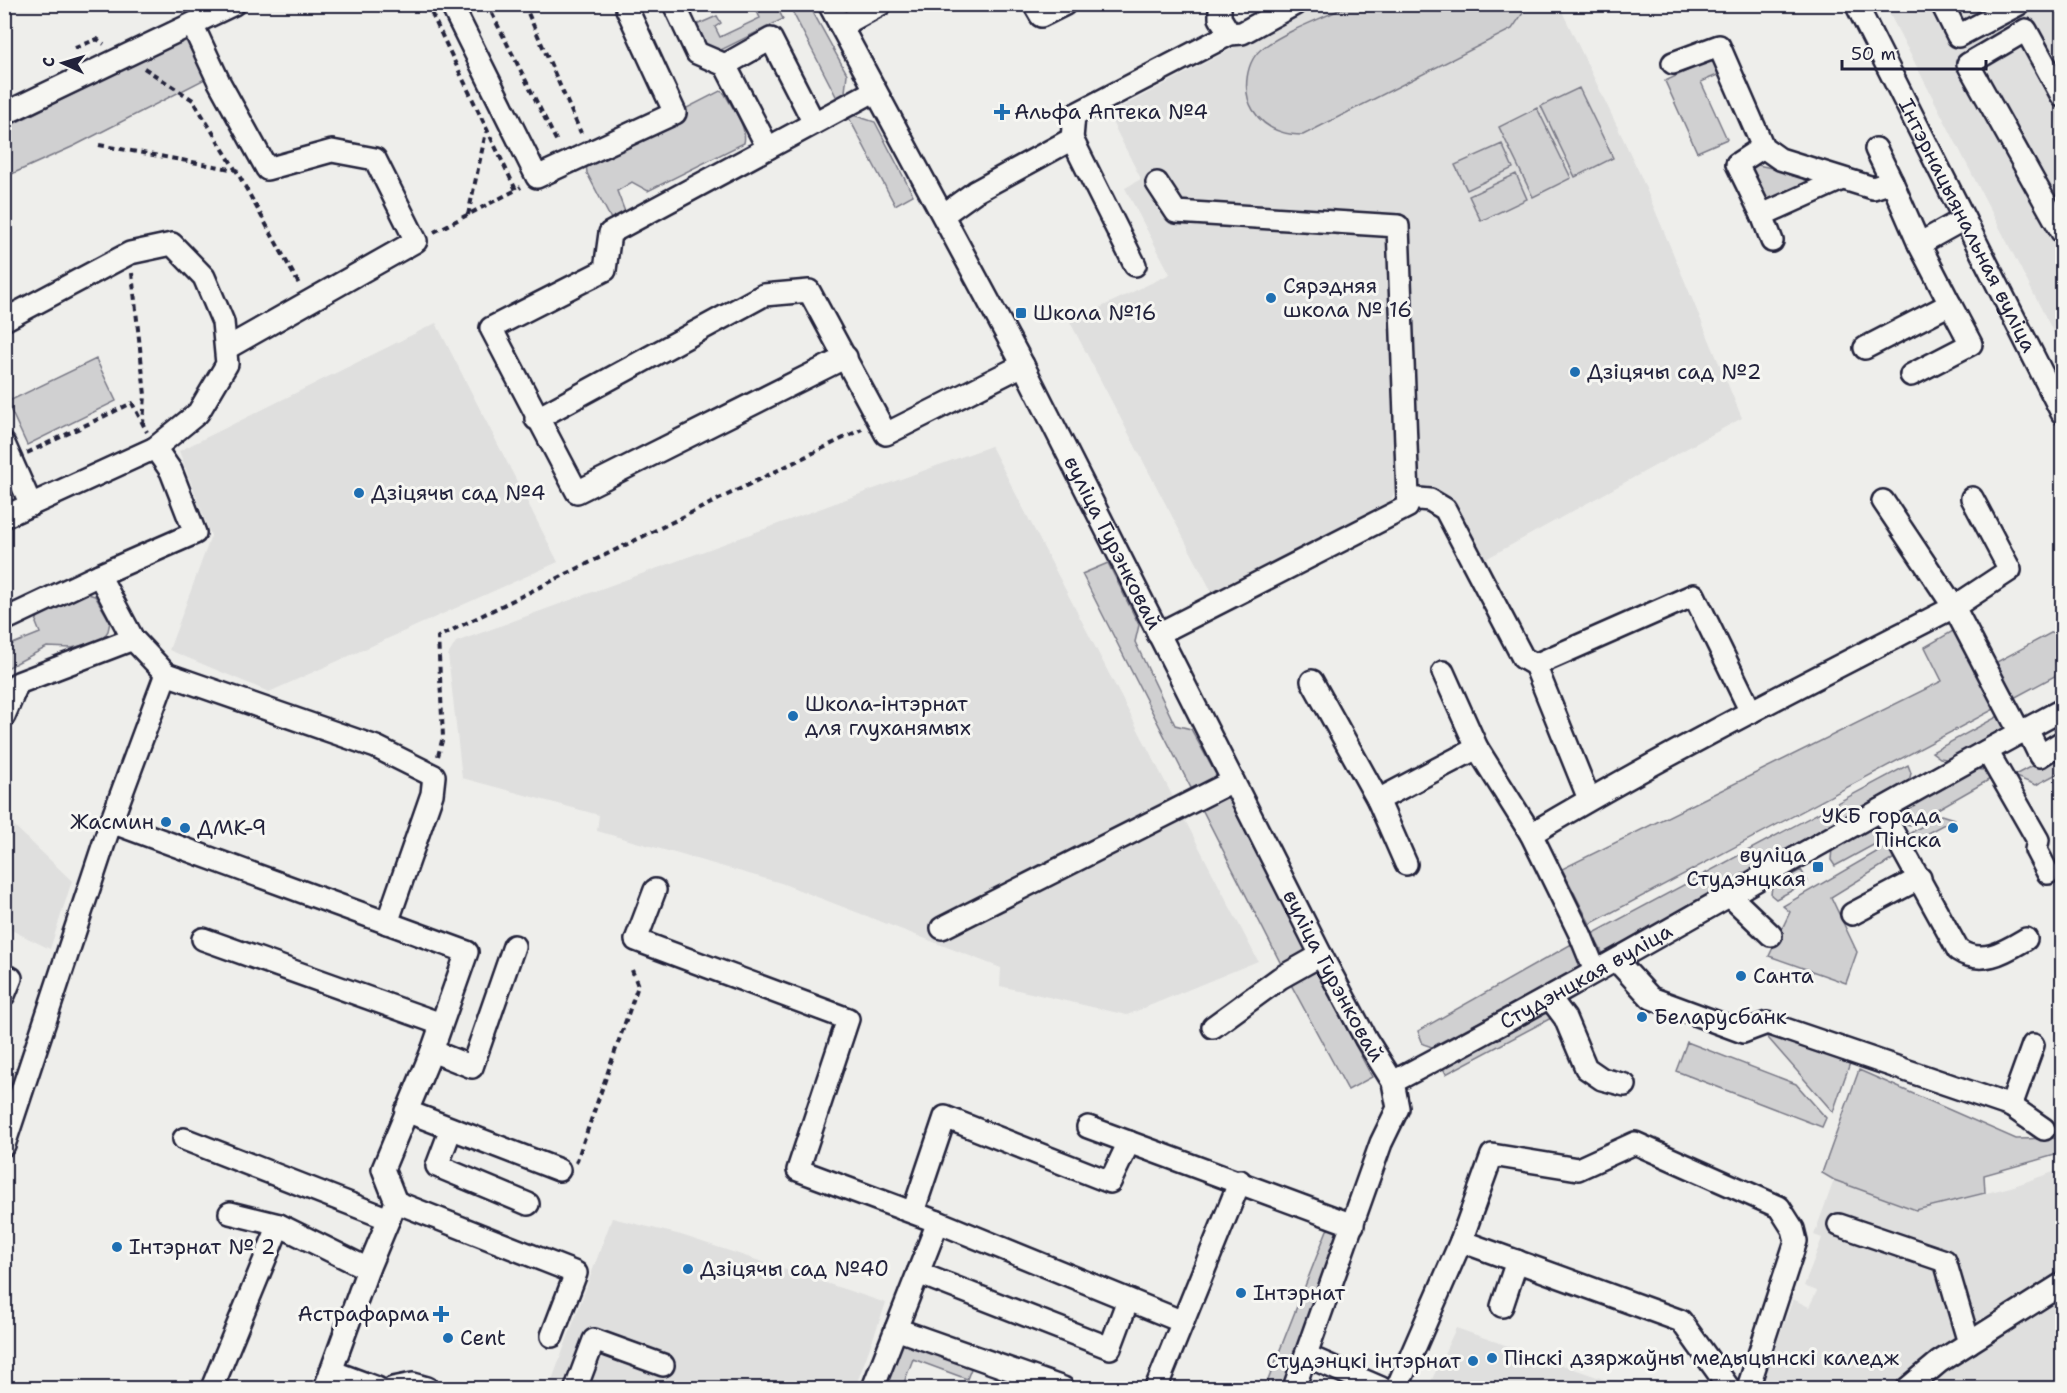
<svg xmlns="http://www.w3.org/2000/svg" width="2067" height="1393" viewBox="0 0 2067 1393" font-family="'Shantell Sans',sans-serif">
	<rect width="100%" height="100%" fill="#eeeeeb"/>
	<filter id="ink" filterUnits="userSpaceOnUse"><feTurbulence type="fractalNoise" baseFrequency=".0167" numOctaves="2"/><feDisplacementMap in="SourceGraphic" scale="12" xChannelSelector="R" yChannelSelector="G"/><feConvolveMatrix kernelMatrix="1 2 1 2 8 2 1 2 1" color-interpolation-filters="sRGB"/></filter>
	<g filter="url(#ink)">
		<path fill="#dfdfde" d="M1315 5H1559L1639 172 1742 418 1482 561 1413 491 1395 489 1390 505 1214 596 1070 322 1170 274 1125 188 1141 179 1108 114Z
			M1885 5H2062V349Z
			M436 323 558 562 269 692 169 650 211 536 179 451Z
			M991 446 1258 961 1127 1015 1000 986 1001 968 781 883 597 831 599 815 462 778 448 655 456 642Z
			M5 817 72 881 50 949 5 927Z
			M2062 1169V1388H1760L1793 1299 1809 1307 1817 1291 1804 1286 1822 1238 1814 1235 1834 1180 1916 1210 2011 1187Z
			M612 1218 681 1235 886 1303 855 1388H549Z
			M1456 1328 1629 1388H1428Z"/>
		<path fill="#d0d0d1" stroke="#797986" stroke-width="1.5" d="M754 5H776L783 19 713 54 706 51 694 26 717 16 721 23 715 27 720 37 760 18Z
			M789 5H809L847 74 845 92 838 100Z
			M1350 5V4L1526 5 1523 13 1512 29 1303 135C1282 135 1264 128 1253 110 1242 92 1245 60 1264 47 1288 30 1323 18 1350 5Z
			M189 36 207 78 74 146 5 177V128Z
			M1715 58 1722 73 1701 82 1727 139 1697 152 1665 81Z
			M1579 88 1613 158 1575 177 1541 106Z
			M720 91 724 93C732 107 748 127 744 143L648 191 632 182 617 191 625 212 611 219 587 173 586 163 591 157Z
			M1537 108 1571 178 1533 197 1499 127Z
			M853 115 875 122 913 195 895 205 848 116Z
			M1502 144 1513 168 1467 190 1455 165Z
			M1753 164 1823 179 1772 203 1762 199 1753 177Z
			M1516 174 1527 199 1481 221 1469 196Z
			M96 359 116 401 27 445 7 402Z
			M1108 563 1139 625 1135 642 1175 725 1191 729 1219 780 1194 794 1082 574Z
			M76 591 95 596 110 622 108 631 102 640 72 648 47 647 5 669V647L40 633 36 623 39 612Z
			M1960 627 2000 706 1590 924 1562 869 1942 681 1925 647Z
			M2062 627V672L2012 699 1993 664Z
			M2004 713V729L2000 735 1952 760 1940 758 1932 752Z
			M2062 750V771L2036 785 2013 776Z
			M1908 765 1911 773 1908 787 1604 955 1592 934Z
			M1972 769 1984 770 1992 778 1910 825 1902 823 1898 819 1903 808Z
			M1225 792 1308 953 1282 966 1200 805Z
			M1941 815 1954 819 1907 844V835Z
			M1869 827 1879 828 1888 837 1835 866 1831 860 1832 848Z
			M1892 843 1901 854 1831 897 1857 952 1846 983 1769 956 1790 912 1783 906Z
			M1801 870 1808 882 1776 899 1771 895 1772 886Z
			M1577 941 1581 960 1578 969 1432 1047 1423 1044 1418 1031Z
			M1311 967 1316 970 1372 1077 1348 1090 1288 979Z
			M1543 1013 1555 1016 1446 1074 1442 1066Z
			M1762 1031 1851 1060 1833 1112Z
			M1687 1042 1796 1084 1826 1118 1822 1127 1676 1071Z
			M1859 1070 2016 1139 2060 1138 2062 1153 1984 1175 1985 1193 1916 1210 1834 1180 1822 1173Z
			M1335 1226 1341 1233 1282 1388H1265L1327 1230Z
			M899 1341 974 1361 967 1379 913 1359 902 1388H883Z"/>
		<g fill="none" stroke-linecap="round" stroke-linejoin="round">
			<g stroke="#22223b" stroke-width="26">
				<g id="minor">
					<path d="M451 4 537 177 675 113 627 9"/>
					<path d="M674 4 697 53 725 65 768 148"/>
					<path id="s1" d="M829 4 1023 365 1321 955 1366 1039 1393 1082 1398 1108 1381 1143 1294 1388"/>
					<path d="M1034 4 1041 16 1065 4"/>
					<path d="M1220 4V18L1230 34"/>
					<path id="s2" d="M1856 4 2062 413"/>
					<path d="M1942 4 1958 36 2019 4"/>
					<path d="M193 26 219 82 267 169 332 151 375 159 416 241 227 348"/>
					<path d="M841 26 881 4"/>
					<path d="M1673 63 1719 46 1763 147 1780 159 1873 188 1892 182 1919 244 1964 219"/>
					<path d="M725 65 771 39 814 123"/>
					<path d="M2062 96 2026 30 1968 64 2062 232"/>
					<path d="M4 114 234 4"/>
					<path d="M1072 139 1074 115 1230 34 1242 33 1295 4"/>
					<path d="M1763 147 1737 164 1762 215 1772 241"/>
					<path d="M1876 149 1892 182"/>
					<path d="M1157 183 1176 212 1398 226 1408 498"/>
					<path d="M943 215 975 192 1072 139 1135 265"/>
					<path d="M1762 215 1842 179"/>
					<path d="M4 320 130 253 172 244 204 277 223 322 227 364 198 413 155 448"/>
					<path d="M1865 348 1950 304 1919 244"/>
					<path d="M846 357 577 492 491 328 605 270 610 233 874 91"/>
					<path d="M1911 375 1971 344 1950 304"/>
					<path d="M536 419 764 295 809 291 886 434 1023 365"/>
					<path d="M4 444 31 505"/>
					<path d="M1972 498 2010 570 1954 607 2020 733"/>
					<path d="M4 517 155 448 171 471 195 533 99 575 133 639"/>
					<path d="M4 620 99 575"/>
					<path d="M1158 634 1407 507 1408 498 1430 500 1445 509 1523 658 1535 665 1589 799"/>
					<path d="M1535 665 1694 595 1751 712"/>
					<path d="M1443 672 1477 748 1531 834 1580 934 1595 971"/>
					<path d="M1312 681 1378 800 1406 864"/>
					<path d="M4 716 18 683 133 639 166 674"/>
					<path d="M2027 729 2040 756 2062 742"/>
					<path d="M1987 751 2038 840 2036 850 2048 873"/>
					<path d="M1378 800 1477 748"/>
					<path d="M1881 810 1958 950C1982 966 2004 952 2026 939"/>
					<path d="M111 822 467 952 432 1051 383 1169 396 1202 368 1269 325 1388"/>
					<path d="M1531 834C1668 752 1812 680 1954 607L1883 501"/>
					<path d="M655 890 636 940 848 1019 798 1170 938 1222 1183 1322"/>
					<path d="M1730 896 1771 935"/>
					<path d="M1852 914 1920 878"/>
					<path d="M942 928 1233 781"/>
					<path d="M203 939 441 1024"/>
					<path d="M1617 961 1651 998 1743 1032 1767 1023 2011 1106 2044 1129"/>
					<path d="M4 995 11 978"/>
					<path d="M1550 998 1565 1018 1586 1068 1602 1079 1625 1085"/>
					<path d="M1213 1027 1280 978 1321 955"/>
					<path d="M432 1051 472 1067 514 946"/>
					<path id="s3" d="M1393 1082C1619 963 1837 830 2062 710"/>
					<path d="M2011 1106 2033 1045"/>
					<path d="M406 1111 559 1170"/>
					<path d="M1088 1127 1353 1225"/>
					<path d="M451 1129 437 1166 528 1204"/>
					<path d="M184 1139 389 1219"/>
					<path d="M4 1145 111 822 166 674 376 747 434 776 432 794 387 923"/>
					<path d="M396 1202 576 1273 552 1336"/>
					<path d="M913 1212 945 1117 1110 1182 1129 1142"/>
					<path d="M230 1213 279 1225 368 1269"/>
					<path d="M1839 1225 1945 1261 1969 1343"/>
					<path d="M1461 1241 1492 1155 1578 1169 1635 1143 1779 1207 1793 1229 1796 1241 1748 1388"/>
					<path d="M918 1273 1110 1348 1128 1300"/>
					<path d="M1502 1306 1517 1261"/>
					<path d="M896 1329 938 1222"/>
					<path d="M1307 1356 1381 1388"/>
					<path d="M331 1371 377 1388"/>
					<path d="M212 1388 279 1225"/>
					<path d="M393 1388 413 1384 427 1388"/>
					<path d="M576 1388 594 1340 663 1365"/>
					<path d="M873 1388 896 1329 1063 1388"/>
					<path d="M1156 1388 1240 1181"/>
					<path d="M1397 1388 1461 1241 1681 1321 1729 1388"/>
					<path d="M1908 1388 1939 1362 2062 1284"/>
				</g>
			</g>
			<path stroke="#22223b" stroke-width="4" stroke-dasharray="6 4.5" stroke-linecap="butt" d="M427 4 516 190 521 187
				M487 4 558 144
				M524 4 581 133
				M75 48 97 39 104 44
				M144 68 193 100 235 169
				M99 145 236 170 300 286
				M468 215 486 132
				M434 232 516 190
				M132 273 145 395 143 424
				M27 453 132 403 147 432
				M438 756 443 737 438 637 862 429
				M576 1163 638 986 632 970"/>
			<use href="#minor" stroke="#f6f6f2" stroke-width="21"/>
		</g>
	</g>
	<g fill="#1f6fb2" stroke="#f6f6f2" stroke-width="2">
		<path d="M999 103h6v6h6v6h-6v6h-6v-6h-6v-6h6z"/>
		<circle cx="1271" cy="298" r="6"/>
		<rect x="1015" y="307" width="12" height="12" rx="3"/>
		<circle cx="1575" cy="372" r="6"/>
		<circle cx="359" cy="493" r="6"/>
		<circle cx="793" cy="716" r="6"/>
		<circle cx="166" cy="822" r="6"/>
		<circle cx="185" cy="828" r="6"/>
		<circle cx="1953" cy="828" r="6"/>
		<rect x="1812" y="861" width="12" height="12" rx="3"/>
		<circle cx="1741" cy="976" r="6"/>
		<circle cx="1642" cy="1017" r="6"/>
		<circle cx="117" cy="1247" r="6"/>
		<circle cx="688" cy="1269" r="6"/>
		<circle cx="1241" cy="1293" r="6"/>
		<path d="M438 1305h6v6h6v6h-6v6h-6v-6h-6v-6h6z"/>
		<circle cx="448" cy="1338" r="6"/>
		<circle cx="1492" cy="1358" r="6"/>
		<circle cx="1473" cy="1361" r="6"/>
	</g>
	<g text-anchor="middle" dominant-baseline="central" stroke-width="6" stroke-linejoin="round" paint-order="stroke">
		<g font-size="21" fill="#22223b" stroke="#f6f6f2" text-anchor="start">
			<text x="1014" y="112">Альфа Аптека №4</text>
			<text x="1283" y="286">Сярэдняя<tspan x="1283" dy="24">школа № 16</tspan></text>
			<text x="1033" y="313">Школа №16</text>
			<text x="1587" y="372">Дзіцячы сад №2</text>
			<text x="371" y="493">Дзіцячы сад №4</text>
			<text x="805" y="704">Школа-інтэрнат<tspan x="805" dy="24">для глуханямых</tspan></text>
			<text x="1941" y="816" text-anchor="end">УКБ горада<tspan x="1941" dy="24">Пінска</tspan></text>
			<text x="154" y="822" text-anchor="end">Жасмин</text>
			<text x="197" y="828">ДМК-9</text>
			<text x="1806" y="855" text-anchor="end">вуліца<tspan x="1806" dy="24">Студэнцкая</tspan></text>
			<text x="1753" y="976">Санта</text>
			<text x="1654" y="1017">Беларусбанк</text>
			<text x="129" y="1247">Інтэрнат № 2</text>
			<text x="700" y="1269">Дзіцячы сад №40</text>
			<text x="1253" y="1293">Інтэрнат</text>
			<text x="429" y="1314" text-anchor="end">Астрафарма</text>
			<text x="460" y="1338">Cent</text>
			<text x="1504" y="1358">Пінскі дзяржаўны медыцынскі каледж</text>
			<text x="1461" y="1361" text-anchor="end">Студэнцкі інтэрнат</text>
		</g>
		<g font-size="21" fill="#22223b" stroke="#f6f6f2">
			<text stroke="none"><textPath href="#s2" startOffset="248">Інтэрнацыянальная вуліца</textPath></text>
			<text stroke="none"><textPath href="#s1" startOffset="609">вуліца Гурэнковай</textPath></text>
			<text stroke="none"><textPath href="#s1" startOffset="1095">вуліца Гурэнковай</textPath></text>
			<text stroke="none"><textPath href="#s3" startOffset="220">Студэнцкая вуліца</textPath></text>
		</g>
	</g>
	<rect width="2067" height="1393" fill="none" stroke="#f6f6f2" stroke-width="24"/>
	<rect x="12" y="12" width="2043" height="1369" fill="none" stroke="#22223b" stroke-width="2" filter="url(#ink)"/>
	<g transform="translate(63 63) rotate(274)" stroke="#f6f6f2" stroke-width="4.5" paint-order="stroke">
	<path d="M0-4.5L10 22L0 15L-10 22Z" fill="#22223b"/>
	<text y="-9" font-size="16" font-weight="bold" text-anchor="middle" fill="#22223b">С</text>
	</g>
	<path d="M1842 60v9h144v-9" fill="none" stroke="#22223b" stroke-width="3"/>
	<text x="1851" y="60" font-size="18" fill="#22223b" stroke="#f6f6f2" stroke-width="4.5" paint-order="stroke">50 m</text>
</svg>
